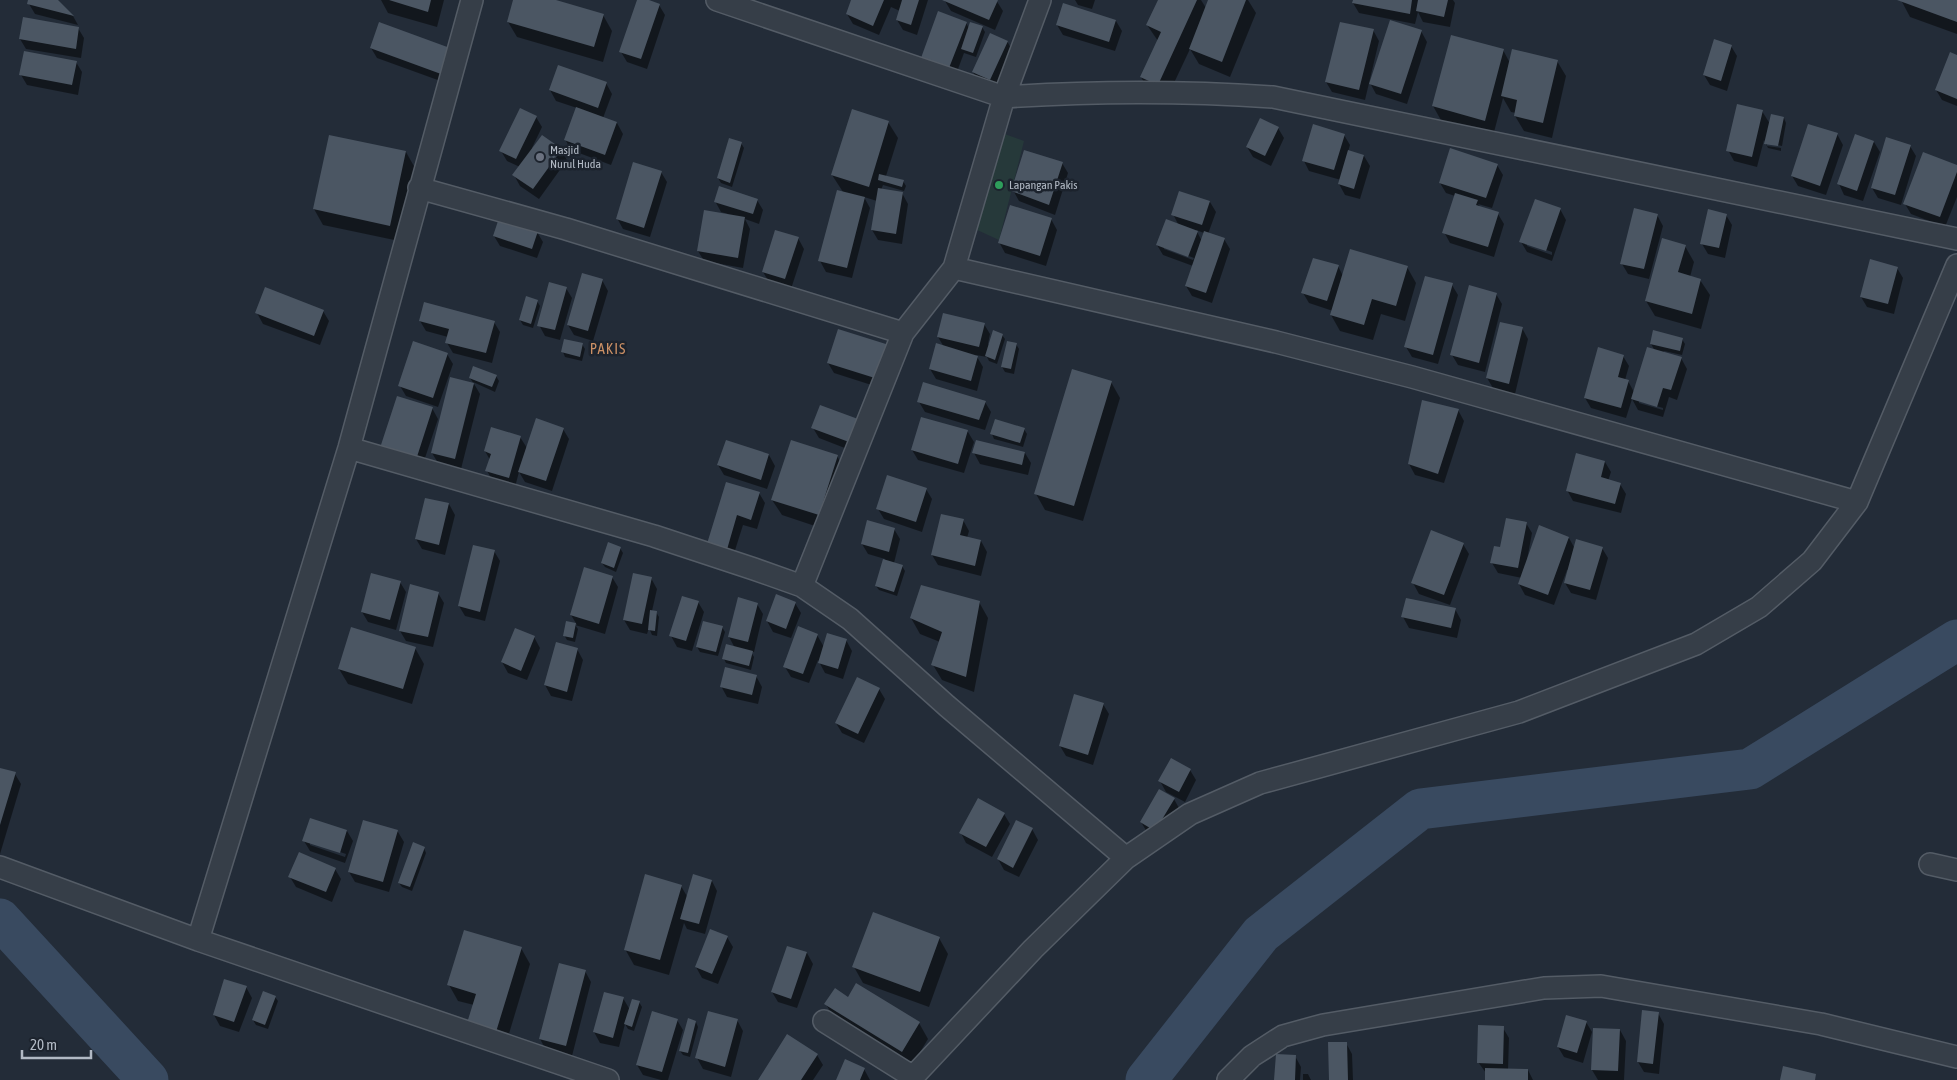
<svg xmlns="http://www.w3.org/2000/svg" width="1957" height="1080" viewBox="0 0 1957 1080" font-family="'Asap Condensed',sans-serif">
	<rect width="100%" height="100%" fill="#232c38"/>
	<path fill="#26393a" d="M999 132 1024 141 999 240 975 229Z"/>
	<path fill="#0007" fill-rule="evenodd" d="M30 0H56L73 16 78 25 35 14 29 4Z
		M381 0H444L437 27 388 13Z
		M514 0H551L603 15 612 31 603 62 517 37 508 22Z
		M639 0H645L659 5 665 15 647 69 627 62 621 52Z
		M853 0H928L917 35 903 30 897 20 900 11 891 7 879 35 853 24 847 14Z
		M996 0 1003 11 995 30 951 11 945 1Z
		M1075 0H1095L1092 9 1078 5Z
		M1159 0H1201L1206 8 1209 0H1248L1256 13 1230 77 1199 64 1190 49 1166 100 1150 93 1141 77 1158 41 1147 25Z
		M1354 0H1453L1455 3 1450 27 1423 22 1418 12 1415 24 1359 13 1353 3Z
		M1901 0H1957V34L1910 17Z
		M1116 21 1122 31 1115 51 1063 35 1057 25Z
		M966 23 969 28 982 27 985 32 976 57 964 53 955 77 928 68Z
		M78 28 84 38 81 58 26 49 20 39Z
		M1373 30 1379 41 1365 100 1332 92 1326 82Z
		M1421 31 1427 42 1407 104 1376 94 1370 83Z
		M1007 41 1013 52 996 90 979 83 973 72Z
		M1731 46 1737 56 1727 91 1710 85 1704 75Z
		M371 48 449 49 446 83 377 58Z
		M1503 50 1510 63 1557 61 1566 76 1552 138 1524 131 1515 116 1516 113 1511 112 1503 98 1493 136 1442 122 1433 106Z
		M1957 56V106L1942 100 1936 90Z
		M76 62 82 72 78 95 27 85 21 75Z
		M606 83 612 94 603 118 617 123 623 134 611 165 571 150 565 139 577 108 556 101 550 90Z
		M1762 111 1770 124 1784 118 1786 123 1782 146 1767 143V146L1781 148V151L1768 148 1764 140 1757 167 1734 161 1728 150Z
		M536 117 542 127 532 148 561 149 567 160 539 199 520 186 514 175 520 167 507 161 501 151Z
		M888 122 898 138 886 176 903 181 906 186 904 191 883 185 881 190 902 193 908 204 902 244 878 240 872 230 877 201 864 197 870 208 852 278 826 272 820 261 843 192 832 175Z
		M1278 128 1284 138 1271 166 1253 157 1247 147Z
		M1837 134 1843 145 1826 195 1798 186 1792 176Z
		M1344 135 1350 145 1348 152 1364 156 1370 166 1360 199 1345 195 1339 184 1341 180 1309 171 1304 161Z
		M1874 142 1880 152 1863 201 1844 195 1839 184Z
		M741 143 744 148 732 187 721 183 718 178Z
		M1910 146 1916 156 1901 205 1878 198 1872 188Z
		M406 152 415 168 399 241 323 225 314 209Z
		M1062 163 1068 173 1055 215 1019 201 1013 190Z
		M1497 165 1503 175 1492 208 1478 204 1481 208 1498 214 1504 224 1494 257 1450 243 1444 232 1455 196 1446 193 1440 183Z
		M1957 166V197L1945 227 1911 214 1905 204Z
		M661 172 667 182 650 237 623 229 617 218Z
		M757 200 763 210 759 224 745 219 750 229 743 268 704 261 698 251 728 214 721 212 715 201Z
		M1535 201 1560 209 1566 220 1552 261 1527 252 1521 242ZM1527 243 1552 252V255L1527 246Z
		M1210 202 1216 212 1208 234 1224 239 1230 249 1212 303 1192 296 1186 286 1193 266 1163 255 1157 245 1179 226 1173 214ZM1196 230 1204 233 1202 241ZM1164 247 1194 258 1193 260 1164 249Z
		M1657 215 1663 226 1649 279 1628 274 1622 264Z
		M1726 215 1732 225 1725 258 1708 254 1702 244Z
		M1051 219 1057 230 1046 266 1005 253 999 242Z
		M537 232 543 242 537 258 500 246 494 236Z
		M798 238 804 249 791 289 769 282 763 272Z
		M1685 246 1694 262 1690 277 1700 280 1710 295 1701 329 1655 316 1646 301Z
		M1338 266 1343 276 1407 267 1416 283 1405 321 1381 314 1373 340 1340 331 1331 315 1333 311 1309 303 1303 293Z
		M1897 268 1903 278 1894 314 1867 307 1861 297Z
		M602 280 608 291 593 341 574 335 568 325Z
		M1452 285 1458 295 1438 364 1412 357 1406 347Z
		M566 288 572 298 560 340 545 336 539 325Z
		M1496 294 1502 304 1485 372 1458 365 1452 355Z
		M537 301 540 306 533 328 523 325 520 320Z
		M323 311 329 321 320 345 263 324 257 313Z
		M420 321 494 322 500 332 492 363 453 353 447 343 448 337 426 331Z
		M984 324 990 334 988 344 990 345 1002 335 1005 339 997 364 989 361 987 357 976 355 983 367 977 391 936 379 930 369 944 347 938 337Z
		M1522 328 1528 339 1515 394 1493 388 1487 378Z
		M839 330 884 389 834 373 828 363Z
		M1682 339 1685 344 1682 355 1664 351 1663 353 1681 358 1687 369 1677 400 1669 397 1663 417 1638 410 1632 399 1626 418 1591 408 1585 398 1623 356 1629 366 1625 380 1628 381 1634 392 1655 351 1651 344ZM1639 401 1663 408V410L1639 403Z
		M582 344 585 349 582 361 565 357 563 352Z
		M1016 344 1019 349 1014 374 1005 372 1002 367Z
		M447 354 453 364 438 407 406 396 400 386Z
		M474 367 496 376 499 381 495 392 473 382 480 394 461 469 438 463 432 453 474 384 470 378Z
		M1111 382 1120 398 1083 521 1045 510 1036 494Z
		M919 402H985L991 412 985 430 925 412Z
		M432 408 438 419 420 473 386 462Z
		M1458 410 1464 421 1444 483 1415 475 1409 464Z
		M922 418 968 432 974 442 964 473 918 460 912 450Z
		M857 420 855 452 819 438 813 428Z
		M563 429 569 439 552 491 525 482 519 472 515 487 493 481 487 471 490 460 485 451 520 437 527 448Z
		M1024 429 1027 434 1023 447 994 439 992 434Z
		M727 441 769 455 775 466 767 489 724 475 718 465Z
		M974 453H1025L1031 463 1028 475 980 464Z
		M837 456 846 472 827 530 782 515 772 500Z
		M1605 462 1611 472 1608 481 1620 484 1626 494 1621 513 1573 501 1567 490Z
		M727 483 759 493 765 503 757 529 743 525 731 563 713 557Z
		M926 489 932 499 922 532 884 519 878 509Z
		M449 504 455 515 445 555 422 549 416 539Z
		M963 520 969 531 967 538 981 541 987 552 981 576 938 565 932 555Z
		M1526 523 1532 533 1527 560 1569 538 1575 549 1602 548 1608 558 1596 600 1571 593 1565 583 1569 570H1567L1554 605 1525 595 1519 584 1522 578 1498 573 1492 563 1501 548Z
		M894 529 900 539 894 563 902 566 905 571 897 596 879 590 876 586 885 559 868 554 862 544Z
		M1463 544 1469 554 1450 605 1419 594 1413 583Z
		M620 548 623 553 616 572 605 567 602 563Z
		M494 551 500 561 485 621 465 616 459 606Z
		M612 577 618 587 605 634 575 625 578 629 575 642 567 640 564 635 567 623 577 625 571 615Z
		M651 578 657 589 652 611 656 612 659 617 657 636 652 635 649 628 647 634 630 630 624 620Z
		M400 582 406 592 396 630 368 622 362 612Z
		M438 593 444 603 433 647 406 641 400 631Z
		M698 602 704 612 692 651 677 647 671 636Z
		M979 602 988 618 974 692 942 680 933 665 940 642 920 634 911 618Z
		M795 603 801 613 791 638 773 632 767 621Z
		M757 604 763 614 754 652H751L754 657 751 670 726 663 724 659 735 648 729 637Z
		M1455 609 1461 620 1457 638 1409 628 1403 617Z
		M722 627 725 632 718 656 700 652 697 647Z
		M817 635 824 647 846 640 852 651 843 679 825 673 818 660 809 683 791 677 785 667Z
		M534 637 540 648 527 680 508 673 502 662Z
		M415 648 424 664 412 704 348 684 339 669Z
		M577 649 583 660 572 701 551 696 545 685Z
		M756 676 762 687 758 704 727 697 721 686Z
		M879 689 885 699 864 743 842 733 836 723Z
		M1103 704 1109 714 1093 765 1066 756 1060 746Z
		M0 769 15 774 21 784 0 854Z
		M1190 770 1196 780 1185 802 1166 792 1160 781Z
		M1174 799 1180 810 1147 832 1141 822Z
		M1004 814 1010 824 992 857 966 843 961 833Z
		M363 822 398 832 404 842 389 892 355 882 349 872Z
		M1032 829 1038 840 1019 877 1004 870 998 859Z
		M347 831 353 841 345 863 310 851 304 841ZM310 842 346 854 345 857 310 845Z
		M424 848 426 853 412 891 402 887 399 883Z
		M335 869 341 879 332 902 296 887 290 877Z
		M712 881 717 891 705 934 687 929 684 923 669 975 634 965 625 949 681 886 688 898Z
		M727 937 733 947 718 984 702 978 696 967Z
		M939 938 948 954 929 1007 863 983 854 967Z
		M788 947 807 953 813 964 797 1008 778 1002 772 992Z
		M521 948 530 964 505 1047 474 1005 458 1001 449 985Z
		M585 971 591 982 572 1056 546 1050 540 1039Z
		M246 987 252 998 239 1032 220 1026 214 1015Z
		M275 997 278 1001 268 1029 256 1025 253 1020Z
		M623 998 630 1010 639 1002 642 1007 634 1031 628 1029 625 1024 619 1047 600 1043 594 1032Z
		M848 998 919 1023 928 1039 911 1067 835 1020 826 1004Z
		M1658 1013 1664 1024 1659 1074 1644 1072 1638 1062Z
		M677 1020 683 1030 668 1080H661L643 1075 637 1065Z
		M737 1020 743 1031 731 1077 703 1069 697 1058Z
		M696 1022 698 1027 690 1057 683 1055 680 1051Z
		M1586 1022 1592 1032 1583 1063 1564 1057 1558 1047Z
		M1503 1028 1509 1038 1508 1070H1528L1533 1080H1486V1073L1478 1062Z
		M1620 1030 1626 1041 1624 1080H1598L1592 1070Z
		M1346 1043 1352 1054 1353 1080H1330Z
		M817 1055 823 1065 813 1080H759Z
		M1295 1056 1301 1067 1300 1080H1276Z
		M864 1069 870 1080H838Z
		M1303 1074H1308L1311 1080H1303Z"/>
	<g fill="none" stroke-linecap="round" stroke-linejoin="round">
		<path stroke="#394a60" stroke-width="41" d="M0 919 148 1080
			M1146 1080 1261 934 1420 809 1750 769 1957 640"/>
	</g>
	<path fill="#4b5663" d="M28 0H58L74 16 27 4Z
		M389 0H431L428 12Z
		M513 0H556L604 14 594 47 507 22Z
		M637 0H649L660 4 641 59 619 52Z
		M851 0H884L873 26 846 14Z
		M902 0H919L911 25 896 20Z
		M942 0H998L989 20Z
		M1158 0H1197L1158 85 1140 77 1161 32 1146 25Z
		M1208 0H1246L1222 62 1189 49Z
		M1353 0H1412L1410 14 1352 3Z
		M1418 0H1448L1444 17 1416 11Z
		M1897 0H1957V22Z
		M1063 3 1116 20 1109 42 1056 25Z
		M938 11 967 22 949 68 921 58Z
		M23 17 79 27 76 49 19 39Z
		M1390 20 1422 30 1401 94 1369 84Z
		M379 22 450 48 441 74 370 48Z
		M970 22 983 26 973 53 961 49Z
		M1340 22 1374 29 1359 90 1325 82Z
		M990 33 1008 41 990 80 972 72Z
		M1451 35 1504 49 1485 121 1432 106Z
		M1714 39 1732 45 1721 81 1703 75Z
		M1512 49 1558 60 1543 123 1514 116 1517 100 1501 96Z
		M24 51 77 61 72 85 19 75Z
		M1950 52 1957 55V99L1935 90Z
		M558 65 607 82 598 108 549 90Z
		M1737 104 1763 110 1752 157 1726 151Z
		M576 107 617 122 605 155 564 140Z
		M520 108 537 116 516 159 499 151Z
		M852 109 889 121 869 187 831 175Z
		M1771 114 1784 117 1778 146 1764 144Z
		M1260 118 1279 127 1265 156 1246 147Z
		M1313 124 1345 134 1334 170 1302 161Z
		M1808 124 1838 133 1820 186 1791 176Z
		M1855 134 1874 141 1857 191 1837 184Z
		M329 135 406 151 390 226 313 209Z
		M542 135 562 149 533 189 512 175Z
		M1886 137 1911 145 1895 195 1871 188Z
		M729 138 742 142 730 183 717 178Z
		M1450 148 1498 164 1486 198 1439 183Z
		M1024 150 1063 162 1049 205 1011 191Z
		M1348 150 1364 155 1354 189 1338 184Z
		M1923 152 1957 165V172L1940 217 1903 204Z
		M633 162 662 171 644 228 616 219Z
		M879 174 904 180 902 187 878 180Z
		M719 186 758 199 753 214 714 202Z
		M878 188 903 192 896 234 871 230Z
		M837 190 865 197 847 268 818 261Z
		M1179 191 1210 201 1202 225 1171 215Z
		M1455 193 1478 200 1476 205 1499 212 1488 247 1442 233Z
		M1535 199 1561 208 1546 251 1519 242Z
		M1010 205 1052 218 1040 256 998 243Z
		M1634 208 1658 214 1644 269 1620 264Z
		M1708 209 1727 214 1719 248 1700 244Z
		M704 210 745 217 738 258 697 251Z
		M499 218 538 231 532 249 493 236Z
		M1166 219 1198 231 1188 257 1156 245Z
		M775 230 799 237 785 279 762 272Z
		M1204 231 1225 238 1206 293 1185 286Z
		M1662 238 1686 245 1678 272 1701 279 1692 314 1645 301Z
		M1350 249 1408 266 1396 306 1372 299 1364 325 1330 315Z
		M1313 258 1339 265 1327 301 1301 293Z
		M1870 259 1898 267 1888 304 1860 297Z
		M582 273 603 279 588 331 567 325Z
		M1425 276 1453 283 1433 355 1404 347Z
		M549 282 567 287 555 330 537 326Z
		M1469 285 1497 293 1479 363 1450 355Z
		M265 287 324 310 314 336 255 313Z
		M526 296 538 300 531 324 519 320Z
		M424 302 495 321 486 353 445 343 449 329 419 321Z
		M943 313 985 323 979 347 937 337Z
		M1500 322 1523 327 1509 384 1486 378Z
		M838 329 889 345 878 379 827 363Z
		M993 330 1003 334 995 360 985 356Z
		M1653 330 1683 338 1680 351 1650 344Z
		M564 339 583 343 580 357 561 352Z
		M413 341 448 353 433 398 398 386Z
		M1007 341 1017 343 1011 369 1001 367Z
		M936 343 978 356 971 381 929 369Z
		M1598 347 1624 355 1618 377 1629 380 1621 408 1584 398Z
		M1647 347 1682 357 1671 390 1663 388 1657 407 1631 399Z
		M473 366 497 375 492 387 469 378Z
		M1072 369 1112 381 1074 506 1034 494Z
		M450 377 474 383 455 459 431 453Z
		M923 382 986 401 979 420 917 402Z
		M397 396 433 407 415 463 379 451Z
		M1422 400 1459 409 1438 474 1408 464Z
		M820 405 858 419 849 442 811 428Z
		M921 417 968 430 958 464 911 450Z
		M536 418 564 428 546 481 518 472Z
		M995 419 1025 428 1020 443 990 434Z
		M491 427 521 436 509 478 485 471 491 454 484 451Z
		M726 440 769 454 761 480 717 465Z
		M791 440 838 455 819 515 771 500Z
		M976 440 1025 452 1022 465 972 453Z
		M1576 453 1605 461 1601 477 1621 483 1615 504 1566 491Z
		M887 475 927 488 916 522 876 509Z
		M726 482 760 492 751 520 737 515 726 553 706 547Z
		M425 498 449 503 439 545 415 539Z
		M941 514 964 519 960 535 981 540 975 566 931 555Z
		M1506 518 1527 522 1518 568 1490 563 1494 546 1500 547Z
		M867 520 895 528 889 552 861 544Z
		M1539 525 1569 537 1548 595 1518 584Z
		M1431 530 1464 543 1444 595 1411 583Z
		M1576 539 1603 547 1590 590 1564 583Z
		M608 542 621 547 614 568 601 563Z
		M473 545 495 550 480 612 458 606Z
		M883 559 903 565 894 592 875 586Z
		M584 567 613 576 599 624 570 615Z
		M371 573 401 581 390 620 361 612Z
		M633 573 652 577 642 624 623 620Z
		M410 584 439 592 428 637 399 631Z
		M921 585 980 601 966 677 931 665 942 632 910 618Z
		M776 594 796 602 786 629 766 621Z
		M682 596 699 601 686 641 669 636Z
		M738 597 758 603 748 642 728 637Z
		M1406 598 1456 608 1451 628 1401 617Z
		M650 610 657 611 655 631 648 630Z
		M566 621 576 623 573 638 563 636Z
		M703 621 723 626 716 652 696 647Z
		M798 626 818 634 803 674 783 667Z
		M351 627 416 647 403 689 338 669Z
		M515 628 535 636 521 671 501 662Z
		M827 633 847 639 838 669 818 663Z
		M556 642 578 648 567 692 544 685Z
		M726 644 753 651 749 666 722 659Z
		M725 667 757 675 752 695 720 687Z
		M857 677 880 688 858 734 835 723Z
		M1074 694 1104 703 1088 755 1059 746Z
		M1171 758 1191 769 1179 792 1158 781Z
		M0 768 16 772 0 825Z
		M1159 789 1175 798 1155 831 1140 822Z
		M978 798 1005 813 986 847 959 833Z
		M310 818 347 830 340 853 302 841Z
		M363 820 398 830 383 882 348 872Z
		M1016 820 1033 828 1013 868 997 859Z
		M413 842 425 847 410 887 398 883Z
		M299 852 336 868 326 892 288 877Z
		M645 874 682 885 660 960 624 950Z
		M693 874 712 880 699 924 680 919Z
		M873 912 940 937 920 992 852 967Z
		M710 929 728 936 712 974 695 967Z
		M464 930 522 947 496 1032 467 1023 476 994 447 985Z
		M787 946 807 952 791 999 771 992Z
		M559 963 586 970 566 1046 539 1039Z
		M224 979 247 986 234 1022 213 1015Z
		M856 983 920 1022 902 1052 824 1004 835 988 848 997Z
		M263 991 276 996 265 1025 252 1020Z
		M604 992 624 997 613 1038 593 1032Z
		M632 999 640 1001 632 1027 624 1024Z
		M1642 1010 1659 1012 1653 1064 1637 1062Z
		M652 1011 678 1019 662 1072 636 1065Z
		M708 1011 738 1019 725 1067 695 1058Z
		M1566 1015 1587 1021 1577 1053 1557 1047Z
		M688 1018 696 1021 688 1053 679 1051Z
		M1478 1025 1504 1026 1503 1064 1477 1063Z
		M1593 1028 1620 1029 1618 1071 1591 1070Z
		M787 1034 818 1054 801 1080H758Z
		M1328 1042H1347L1348 1080H1329Z
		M1276 1054 1296 1055 1295 1080H1274Z
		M845 1059 865 1068 860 1080H836Z
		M1783 1066 1816 1074 1815 1080H1780Z
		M1485 1068 1528 1069V1080H1485Z"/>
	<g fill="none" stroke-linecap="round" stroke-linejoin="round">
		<g stroke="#545c66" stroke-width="24">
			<path id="street" d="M717 0 1004 97C1093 91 1184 91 1273 97L1957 239
				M419 188 566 229 903 333
				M954 268 1276 342 1412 377 1857 502
				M349 448 654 536 754 569 802 586 850 619 947 706 1126 858
				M802 586 903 333 954 268 1004 97 1040 0
				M1930 864 1957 870
				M0 867 198 940 608 1080
				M198 940 349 448 472 0
				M824 1021 913 1077
				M910 1080 1033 949 1126 858 1190 814 1260 783 1519 712 1696 644 1759 607 1812 561 1857 502 1957 265
				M1228 1080 1252 1056 1283 1036 1323 1025 1544 988 1601 986 1821 1024 1957 1057"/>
		</g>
		<use href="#street" stroke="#363e48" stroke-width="21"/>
	</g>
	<circle fill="#6b7280" stroke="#1c232d" stroke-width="2" cx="540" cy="157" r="5"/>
	<circle fill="#2e9e5b" stroke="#1c232d" stroke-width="2" cx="999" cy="185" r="5"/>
	<g text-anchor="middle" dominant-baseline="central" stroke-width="5" stroke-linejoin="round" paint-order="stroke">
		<g font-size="12" fill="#b1b9c4" stroke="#1c232d" text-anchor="start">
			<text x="550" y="150">Masjid<tspan x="550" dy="14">Nurul Huda</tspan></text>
			<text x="1009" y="185">Lapangan Pakis</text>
		</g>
		<g font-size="15" letter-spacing="1" fill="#cb9065" stroke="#1c232d">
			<text x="608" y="348">PAKIS</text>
		</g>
	</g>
	<path d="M22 1050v8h69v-8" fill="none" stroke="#b1b9c4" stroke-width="2.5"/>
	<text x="30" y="1050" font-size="15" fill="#b1b9c4" stroke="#1c232d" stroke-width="4" paint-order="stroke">20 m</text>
</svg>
